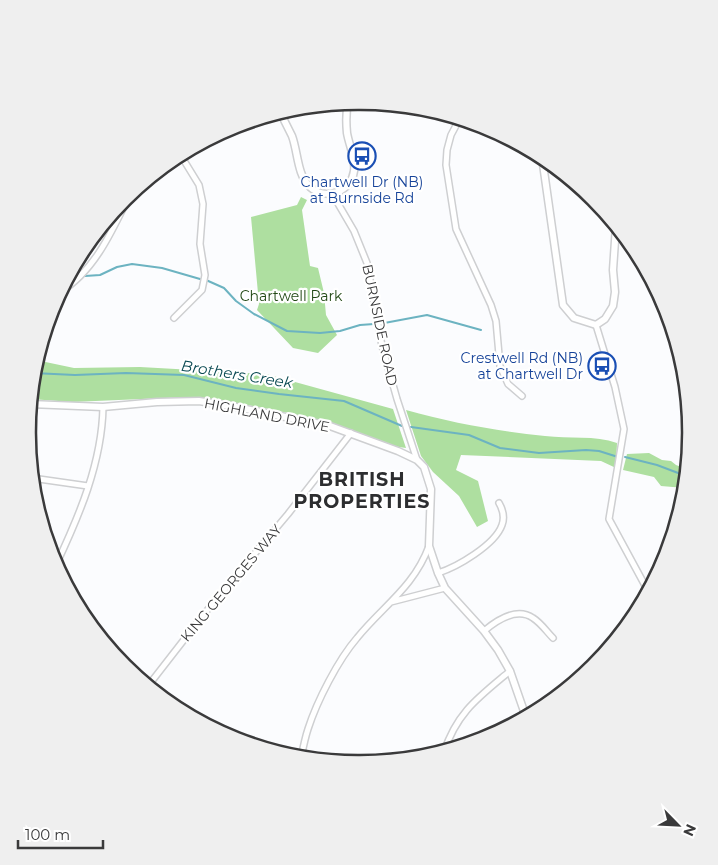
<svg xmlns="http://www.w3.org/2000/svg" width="718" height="865" viewBox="0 0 718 865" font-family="Montserrat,sans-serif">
	<rect width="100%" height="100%" fill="#fbfcfe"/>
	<path fill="#aedfa0" d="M301 197 307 200 302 210 310 266 318 268 324 293 326 315 337 335 318 353 293 348 257 310 259 304 251 217 297 205Z
		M36 360 74 368 140 367 266 374 393 409 406 448 392 446 326 421 259 407 189 397 72 402 31 399 34 368Z
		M406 410C452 423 498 431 545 436 569 439 595 435 617 443L616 468 601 461 461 455 456 470 478 481 488 521 477 527 459 496 433 472 421 456Z
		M649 453 662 460 671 461 676 465 687 469 685 488 661 486 654 477 623 470 627 454Z"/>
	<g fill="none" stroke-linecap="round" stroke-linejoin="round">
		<path stroke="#6cb3c1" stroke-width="2" d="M69 275 79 276
			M85 276 100 275 117 267 132 264 162 268 200 279
			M206 280 224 288 236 301 254 314 287 331 320 333 340 331 360 325 374 324
			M379 324 427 315 481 330
			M33 373 75 375 126 373 184 375 236 388 279 394 344 401 402 426
			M411 427 469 435 500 448 539 453 586 450 599 451 618 457
			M625 457 657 465 686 476"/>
		<g stroke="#cecfd1" stroke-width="8">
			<path id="minor" d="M460 118 451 135 447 150 446 165 456 229 491 305 496 321 500 366 508 384 522 396
				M333 195 354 231 367 263 382 346 397 399 417 460
				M60 292C95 271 113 229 130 194
				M174 318 202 290 205 275 200 244 203 204 199 185 180 154
				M596 325 615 387 624 429 609 519 648 591
				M32 478 88 486
				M56 565C79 516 102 463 103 407
				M438 573C457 567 495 545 502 525 505 517 503 510 499 503
				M391 602 445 588
				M484 631C497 620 517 607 533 618 541 623 547 632 553 638
				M148 686 204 614 288 514 351 433
				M444 752C457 712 479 697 510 671
				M301 758C303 748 305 738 308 729 317 701 338 660 357 638 383 606 414 587 429 546"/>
		</g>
		<g stroke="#cecfd1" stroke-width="9">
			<path id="tertiary" d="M280 112C284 120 288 128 292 136 298 152 297 175 310 187 326 201 351 192 354 171 356 159 349 145 347 133 346 123 346 112 348 102
				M542 157 563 305 574 318 596 325 605 319 613 306 615 292 613 270 616 226
				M30 404 103 407 157 402 199 401 231 406 330 426 398 451 417 460 424 467 431 489 429 546 438 573 445 588 484 631 498 650 510 671 526 717"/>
		</g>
		<use href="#minor" stroke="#fff" stroke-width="5"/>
		<use href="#tertiary" stroke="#fff" stroke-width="6"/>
	</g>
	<defs>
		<g id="bus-ring" transform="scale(1.4375)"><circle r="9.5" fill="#fff" stroke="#1a4fb4" stroke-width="1.5"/><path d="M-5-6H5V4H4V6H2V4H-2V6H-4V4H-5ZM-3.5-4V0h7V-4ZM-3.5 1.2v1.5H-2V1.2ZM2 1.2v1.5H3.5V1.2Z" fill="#1a4fb4"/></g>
	</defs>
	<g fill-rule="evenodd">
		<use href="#bus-ring" x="362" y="156"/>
		<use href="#bus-ring" x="602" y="366"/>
	</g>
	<g text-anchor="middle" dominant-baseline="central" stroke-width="4.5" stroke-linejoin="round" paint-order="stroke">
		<g font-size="14" fill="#164399" stroke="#fff">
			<text x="362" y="182">Chartwell Dr (NB)<tspan x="362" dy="16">at Burnside Rd</tspan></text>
			<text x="583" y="358" text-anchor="end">Crestwell Rd (NB)<tspan x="583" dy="16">at Chartwell Dr</tspan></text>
		</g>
		<g font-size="14" fill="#214814" stroke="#fff">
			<text x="291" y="296">Chartwell Park</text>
		</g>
		<g font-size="14" fill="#3a3a3b" stroke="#fff">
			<text transform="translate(380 325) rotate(78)">BURNSIDE ROAD</text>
			<text transform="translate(267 415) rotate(11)">HIGHLAND DRIVE</text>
			<text transform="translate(231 583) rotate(-50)">KING GEORGES WAY</text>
		</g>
		<g font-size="15" font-style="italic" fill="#084852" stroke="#fff">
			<text transform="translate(237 374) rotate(9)">Brothers Creek</text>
		</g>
		<g font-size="19" font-weight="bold" letter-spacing="1" fill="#2d2e30" stroke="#fff">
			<text x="362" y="479">BRITISH<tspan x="362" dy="22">PROPERTIES</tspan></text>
		</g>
	</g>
	<path d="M0 0H718V865H0ZM358 110H360A322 322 0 0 1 682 432V433A322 322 0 0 1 360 755H358A322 322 0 0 1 36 433V432A322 322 0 0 1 358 110Z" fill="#efefef" fill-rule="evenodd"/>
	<path fill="none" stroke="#3a3a3b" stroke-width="2.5" d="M358 110H360A322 322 0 0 1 682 432V433A322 322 0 0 1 360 755H358A322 322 0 0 1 36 433V432A322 322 0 0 1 358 110Z"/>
	<g transform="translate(678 825) rotate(114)" stroke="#ffffff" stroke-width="4" paint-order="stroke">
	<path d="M0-4L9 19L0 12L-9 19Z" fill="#3a3a3b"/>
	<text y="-8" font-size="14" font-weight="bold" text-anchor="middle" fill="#3a3a3b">N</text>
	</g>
	<path d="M18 840v8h85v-8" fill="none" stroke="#3a3a3b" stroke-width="2.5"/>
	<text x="25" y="840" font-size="15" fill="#3a3a3b" stroke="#ffffff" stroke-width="4" paint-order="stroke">100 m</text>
</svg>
